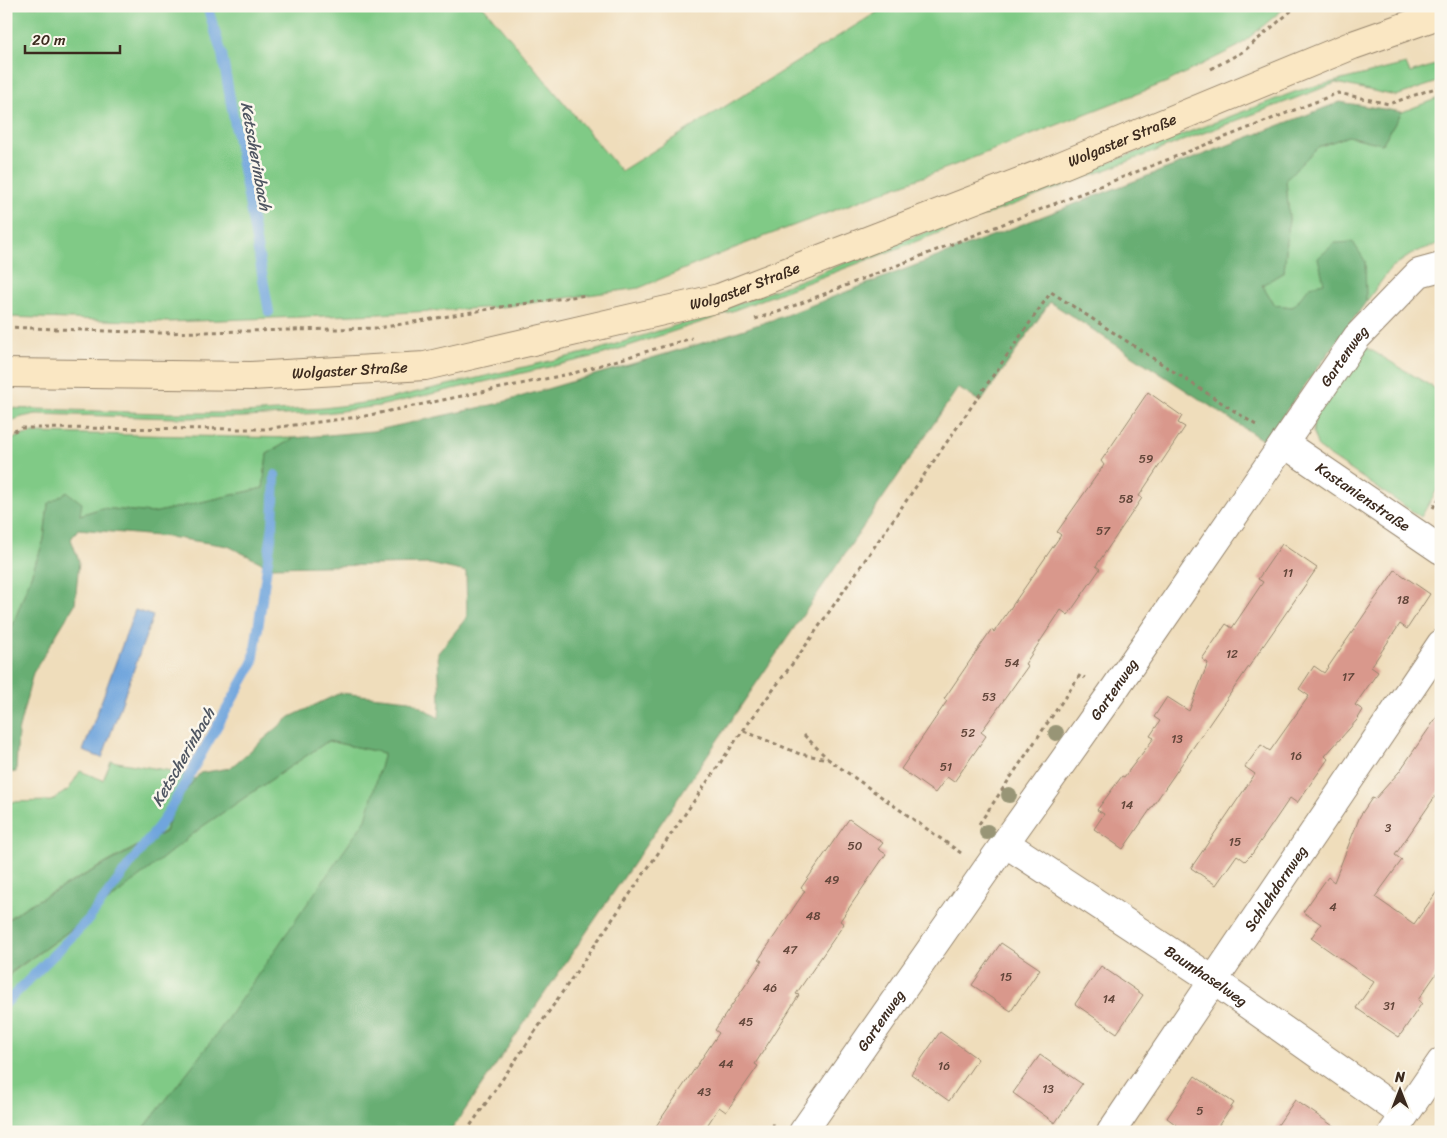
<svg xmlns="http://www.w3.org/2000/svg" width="1447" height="1138" viewBox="0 0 1447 1138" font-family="Sriracha,sans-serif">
	<rect width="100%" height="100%" fill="#fbf7ec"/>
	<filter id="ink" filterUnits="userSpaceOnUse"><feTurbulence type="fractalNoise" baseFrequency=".02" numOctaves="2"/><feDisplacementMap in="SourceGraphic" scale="10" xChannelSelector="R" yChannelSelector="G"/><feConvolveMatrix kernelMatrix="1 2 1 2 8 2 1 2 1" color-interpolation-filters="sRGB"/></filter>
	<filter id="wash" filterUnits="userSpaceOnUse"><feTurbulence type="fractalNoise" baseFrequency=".0096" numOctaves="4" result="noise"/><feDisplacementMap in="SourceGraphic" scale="20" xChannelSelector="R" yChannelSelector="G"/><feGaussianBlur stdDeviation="1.12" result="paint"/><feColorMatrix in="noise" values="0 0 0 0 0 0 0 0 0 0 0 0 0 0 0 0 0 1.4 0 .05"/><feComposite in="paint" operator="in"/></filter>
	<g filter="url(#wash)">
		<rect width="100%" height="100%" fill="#efddbb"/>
		<path fill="#80ca86" stroke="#5e7a52" d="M6 6H483L621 171 887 6H1287L1239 46 1167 82 952 166 742 245 639 288 501 307 379 314 168 322 6 317Z
			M1441 63V81L1396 96 1336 83 708 320 601 355 379 406 325 413 244 417 179 418 36 414 22 417 6 423V408L160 413H245L324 408 379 401 597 350 706 316 1297 91 1406 64 1410 73Z
			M1441 97V243L1415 252 1391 268 1366 302 1365 261 1324 283 1310 287 1293 307 1274 305 1262 285 1284 272 1289 219 1286 179 1318 147 1348 136 1382 144 1402 112Z
			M1361 344 1441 392V483L1421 517 1330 456 1318 447 1313 433 1315 414Z
			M33 433 294 438 267 454 263 488 153 513 102 508 80 515 48 504 44 540 6 644V443L19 436Z
			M328 741 384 753 367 819 216 1036 141 1132H6V992L10 974 94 913 203 826Z
			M111 761 178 772 195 779 176 802 165 831 27 906 6 920V802L51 801 69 789 80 771 103 780Z"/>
		<path fill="#68ae73" stroke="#526c48" d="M1340 102 1402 112 1382 144 1348 136 1318 147 1286 179 1289 219 1284 272 1262 285 1274 305 1293 307 1310 286 1324 283 1318 258 1335 243 1353 242 1365 261 1366 302 1264 441 1050 302 981 402 958 388 450 1132H141L216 1035 366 819 384 753 328 741 203 826 94 913 10 973 6 992V921L27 906 165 832 176 803 200 773 230 768 290 717 340 693 410 700 439 718 440 702 438 653 467 617 466 572 430 564 270 567 228 546 169 537 78 529 71 539 79 561 75 604 33 673 18 732 16 772 6 773V644L44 540 48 504 67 492 82 503 80 515 102 508 153 513 263 488 267 454 294 438 373 431 496 404 696 345 781 317Z"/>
		<path fill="#70a5dd" stroke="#56687e" d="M135 610 153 616 102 758 83 751Z"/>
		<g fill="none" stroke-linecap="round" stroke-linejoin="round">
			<path stroke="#70a5dd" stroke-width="10" d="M207 6 222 54 269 312
				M6 1003 88 920 165 818 253 663 273 525 275 475"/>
		</g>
		<g id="blocks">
			<path fill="#d9988c" d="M1148 392 1182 416 1178 423 1185 427 1139 496 1142 498 1096 566 1100 569 1068 615 1061 610 1025 664 1028 666 981 732 986 736 954 782 947 777 935 793 901 769 947 701 944 699 991 630 994 632 1061 535 1057 532 1104 465 1101 461Z
				M1282 544 1317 568 1123 849 1094 829 1104 814 1097 810 1122 776 1124 777 1154 738 1150 736 1160 721 1154 717 1167 697 1189 711 1208 663 1202 659 1226 624 1232 628 1263 582 1258 579Z
				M1395 570 1430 594 1407 629 1400 624 1371 667 1378 672 1355 705 1363 710 1357 720 1325 756 1328 759 1297 803 1290 798 1252 854 1245 861 1237 855 1216 885 1191 868 1255 774 1245 767 1261 745 1270 751 1309 696 1299 689 1314 666 1324 673Z
				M1441 711V788L1395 855 1402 860 1375 897 1414 924 1441 886V967L1418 1000 1422 1003 1399 1037 1356 1008 1374 982 1311 938 1321 924 1303 912 1328 877 1334 882 1360 816 1372 798 1375 799 1399 772Z
				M849 819 883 843 878 849 886 854 840 921 844 924 796 994 799 995 755 1064 758 1066 726 1112 719 1107 703 1132H652L719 1033 715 1030 762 961 759 959 805 891 801 888Z
				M1001 943 1040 969 1011 1011 972 985Z
				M1101 966 1143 995 1117 1033 1075 1004Z
				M940 1032 978 1059 949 1101 911 1074Z
				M1040 1055 1082 1084 1055 1123 1013 1093Z
				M1195 1076 1234 1103 1214 1132H1186L1167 1118Z
				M1295 1100 1342 1132H1273Z"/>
		</g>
	</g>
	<g filter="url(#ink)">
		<use href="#blocks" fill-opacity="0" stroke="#95846c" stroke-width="1"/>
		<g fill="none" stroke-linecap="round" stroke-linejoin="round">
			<g stroke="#95846c" stroke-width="30">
				<g id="minor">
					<path id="s1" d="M1285 444 1441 550"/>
					<path id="s2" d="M1005 843 1213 980 1404 1115"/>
					<path id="s3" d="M803 1132 1005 843 1111 694 1357 337 1419 273 1441 267"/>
					<path id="s4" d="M1111 1132 1441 644"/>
					<path d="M1393 1132 1441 1062"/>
				</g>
			</g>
			<g stroke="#95846c" stroke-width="30">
				<g id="secondary">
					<path id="s5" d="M6 373 251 376 425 366 719 298 1048 171 1353 45 1441 14"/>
				</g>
			</g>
			<path stroke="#95846c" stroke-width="3" stroke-dasharray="4 4" stroke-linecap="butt" d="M1211 69 1244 51 1297 6
				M755 319 778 312 1338 93 1389 104 1441 86
				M6 327 159 333 379 328 501 307 586 295
				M6 434 22 428 264 429 365 416 574 373 692 338
				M1433 508 1441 495
				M744 731 800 754 828 759 961 853
				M804 735 827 758
				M979 824 1080 675 1085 678
				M466 1132 736 740 804 648 1051 292 1259 427
				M768 1132 774 1124"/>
			<use href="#minor" stroke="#fff" stroke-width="28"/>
			<use href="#secondary" stroke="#fae7c3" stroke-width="28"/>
		</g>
		<g fill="#989576">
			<circle cx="1056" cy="733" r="8"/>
			<circle cx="1009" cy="795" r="8"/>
			<circle cx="987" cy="832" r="8"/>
		</g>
	</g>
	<g text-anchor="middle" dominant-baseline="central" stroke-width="5" stroke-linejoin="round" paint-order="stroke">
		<g font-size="12" fill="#62463a">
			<text x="1146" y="459">59</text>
			<text x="1126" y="499">58</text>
			<text x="1103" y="531">57</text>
			<text x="1288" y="573">11</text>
			<text x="1403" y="600">18</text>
			<text x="1232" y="654">12</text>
			<text x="1012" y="663">54</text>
			<text x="1348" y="677">17</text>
			<text x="989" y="697">53</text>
			<text x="968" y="733">52</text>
			<text x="1177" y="739">13</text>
			<text x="1296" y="756">16</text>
			<text x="946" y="767">51</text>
			<text x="1127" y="805">14</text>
			<text x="1388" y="828">3</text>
			<text x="1235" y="842">15</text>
			<text x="855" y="846">50</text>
			<text x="832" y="880">49</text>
			<text x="1333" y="907">4</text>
			<text x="813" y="916">48</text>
			<text x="790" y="950">47</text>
			<text x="1006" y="977">15</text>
			<text x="770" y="988">46</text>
			<text x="1109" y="999">14</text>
			<text x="1389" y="1006">31</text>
			<text x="746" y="1022">45</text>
			<text x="726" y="1064">44</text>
			<text x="944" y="1066">16</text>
			<text x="1048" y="1089">13</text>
			<text x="704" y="1092">43</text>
			<text x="1200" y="1111">5</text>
		</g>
		<g font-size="15" fill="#3b2a1e" stroke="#fbf7ec">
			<text stroke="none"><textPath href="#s5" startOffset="1154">Wolgaster Straße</textPath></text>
			<text stroke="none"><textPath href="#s5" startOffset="749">Wolgaster Straße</textPath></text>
			<text stroke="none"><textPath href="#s3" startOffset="946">Gartenweg</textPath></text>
			<text stroke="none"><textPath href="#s5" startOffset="344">Wolgaster Straße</textPath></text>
			<text stroke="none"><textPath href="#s1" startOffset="94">Kastanienstraße</textPath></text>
			<text stroke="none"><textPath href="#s3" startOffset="541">Gartenweg</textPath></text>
			<text stroke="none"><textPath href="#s4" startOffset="294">Schlehdornweg</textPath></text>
			<text stroke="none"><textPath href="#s2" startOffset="241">Baumhaselweg</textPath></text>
			<text stroke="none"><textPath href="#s3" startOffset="136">Gartenweg</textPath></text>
		</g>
		<g font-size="16" font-style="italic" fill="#4e5561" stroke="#fbf7ec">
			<text transform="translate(256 156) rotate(80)">Ketscherinbach</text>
			<text transform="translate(183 757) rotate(-60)">Ketscherinbach</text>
		</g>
	</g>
	<rect width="1447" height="1138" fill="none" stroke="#fbf7ec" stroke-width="25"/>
	<g transform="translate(1400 1090)" stroke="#fbf7ec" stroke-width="4" paint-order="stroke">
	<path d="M0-4L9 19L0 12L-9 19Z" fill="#3b2a1e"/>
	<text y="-8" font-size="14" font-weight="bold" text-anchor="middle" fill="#3b2a1e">N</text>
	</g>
	<path d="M25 45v8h95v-8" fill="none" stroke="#3b2a1e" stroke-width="2.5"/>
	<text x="32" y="45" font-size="15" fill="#3b2a1e" stroke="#fbf7ec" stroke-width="4" paint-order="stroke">20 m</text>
</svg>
